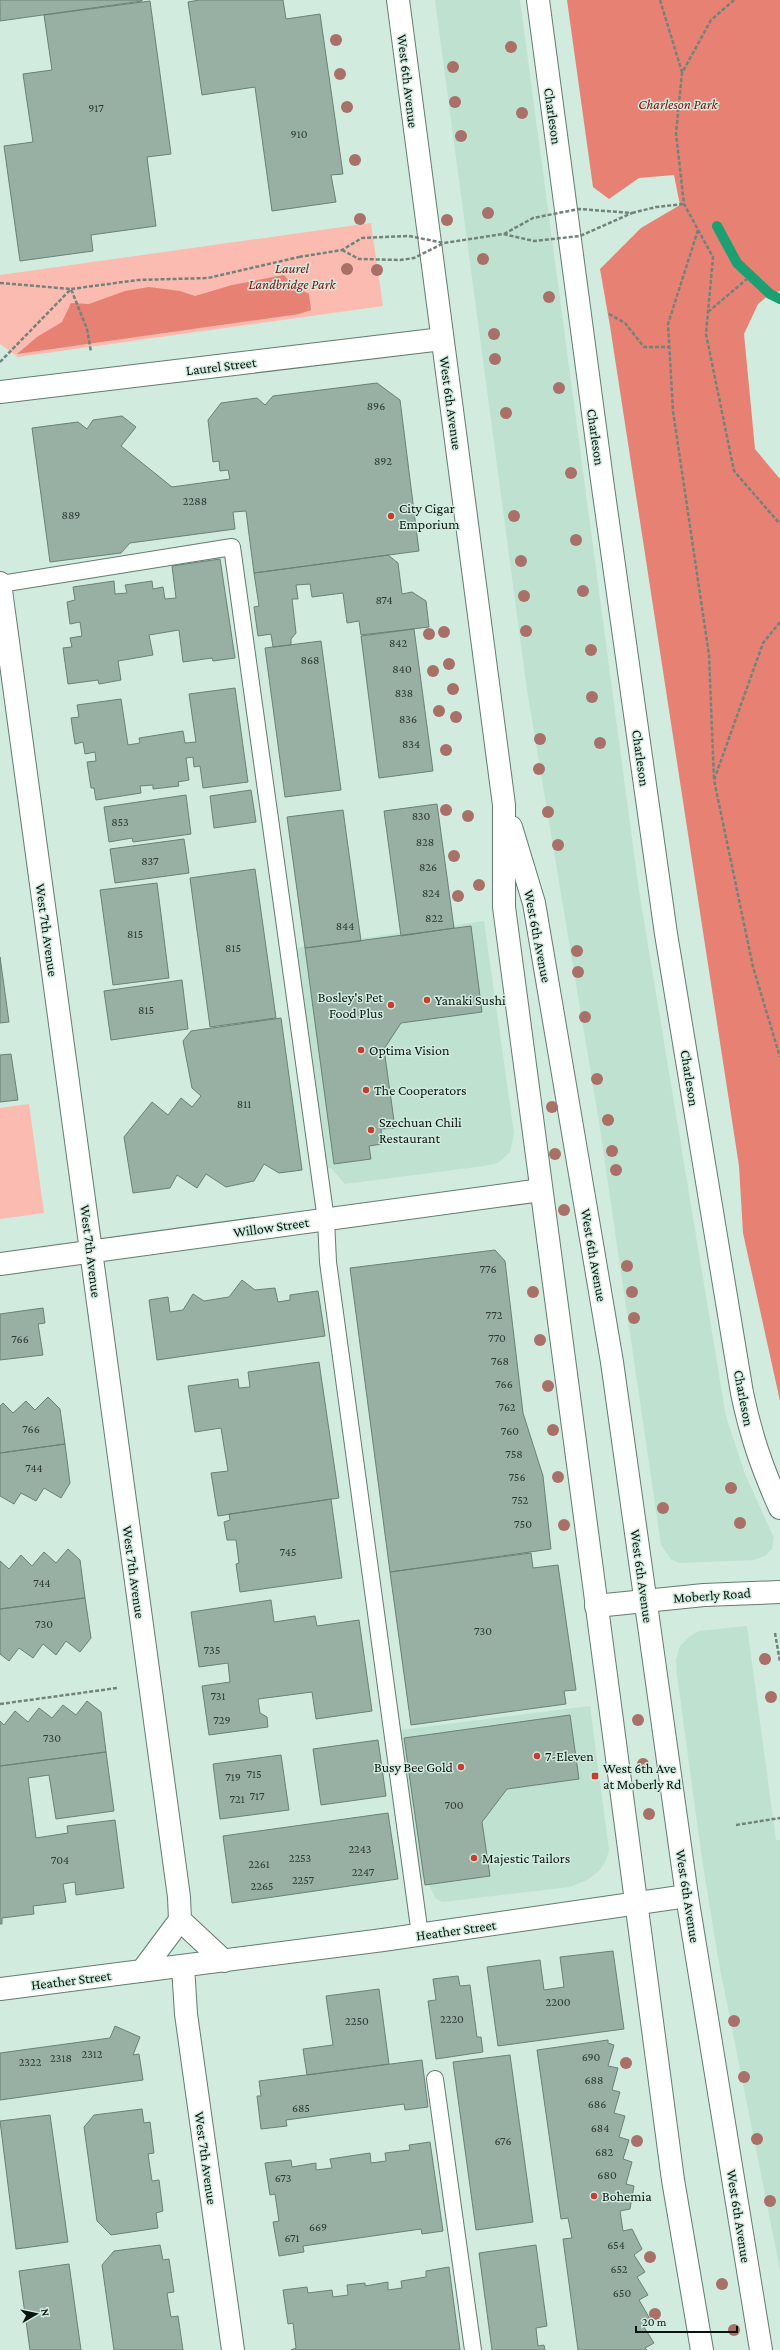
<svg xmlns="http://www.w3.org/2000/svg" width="780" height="2350" viewBox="0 0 780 2350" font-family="'Crimson Pro',serif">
	<rect width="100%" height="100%" fill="#d1ebde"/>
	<path fill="#bfe1d0" d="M435 0H520L639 891 726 1417 745 1474 774 1538 772 1549 765 1556 754 1560 679 1563 671 1559 661 1545 599 1122 527 690Z
		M484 921 514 1133 510 1152 498 1163 484 1166 345 1184 331 1168 318 1170 288 949Z
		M747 1626 776 1840H780V2270L718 1958 702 1859 677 1675 676 1660 680 1646 690 1636 699 1631Z
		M590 1706 609 1851 605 1862 599 1871 587 1880 570 1887 442 1902 435 1898 427 1880 413 1882 392 1731Z"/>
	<path fill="#fbbbb0" d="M371 223 383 306 18 357 0 344V275Z
		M29 1104 44 1213 0 1219V1108Z"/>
	<path fill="#e68173" d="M567 0H780V291L770 294 758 304 744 334 755 449 780 479V1401L743 1233 739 1166 610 326 600 269 641 228 680 205 674 175 639 178 609 199 593 187Z
		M284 275 293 286 309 294 311 310 299 314 17 354 37 337 62 322 71 303 89 304 125 291 149 287 180 291 195 296 232 285Z"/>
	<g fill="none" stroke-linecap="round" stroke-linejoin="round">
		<path stroke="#1c9f73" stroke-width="10" d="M717 226 737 263 770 294 780 299"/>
	</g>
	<path fill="#97b0a3" stroke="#6a8176" d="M0 0H142V1L0 21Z
		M199 0H283L286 19 320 14 343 174 331 175 336 202 272 211 255 87 202 95 188 2Z
		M150 1 171 154 147 157 156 226 91 235 93 251 20 261 4 146 33 142 23 74 52 70 44 15Z
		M377 383 400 400 419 551 254 573 246 511 233 512 235 529 130 543 121 553 50 562 32 428 78 422 87 429 93 420 122 416 136 427 121 446 172 487 230 479 228 470 220 471 219 461 213 462 208 420 221 403 257 398 265 405 273 396Z
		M388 555 398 563 402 594 412 592 426 601 429 627 361 635 359 621 347 623 343 593 312 597 310 584 296 585 298 599H292L296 633 291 639V645L273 647 271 634 258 636 254 607 259 606 254 573Z
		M220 559 235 658 213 661 212 658 183 662 179 630 149 635 153 655 118 661 121 680 99 684 98 680 68 684 63 648 72 647 70 638 82 636 80 622 70 624 67 602 75 600 73 587 114 581 115 594 127 593 125 585 152 581 153 589 163 587 165 599 176 598 172 566Z
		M414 629 433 771 379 778 361 636Z
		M321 641 341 790 285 797 265 648Z
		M235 688 248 782 203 788 200 766 194 767 193 757 186 758 189 780 178 782 179 786 153 789V785L140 786 141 793 96 800 94 788H91L87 762 96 761 95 752 85 754 83 742 75 744 71 718 79 717 77 705 121 699 128 745 140 743 139 738 183 731 185 743 196 742 189 694Z
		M251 790 256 822 214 828 210 796Z
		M186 795 191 834 133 842 132 838 109 842 104 807Z
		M437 804 454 928 401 936 384 811Z
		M343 810 361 941 305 948 287 817Z
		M184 839 189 873 115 883 110 849Z
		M255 869 276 1018 210 1027 190 878Z
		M157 883 169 978 113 985 100 890Z
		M471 926 482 1012 401 1023 384 1049 395 1128 381 1129 382 1144 369 1146 371 1159 334 1164 305 948Z
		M0 957 9 1022 0 1023Z
		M182 980 188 1029 111 1040 104 991Z
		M281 1018 302 1170 279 1173 264 1164 254 1181 226 1187 206 1174 197 1188 177 1175 170 1188 133 1193 124 1137 152 1102 168 1115 181 1098 192 1107 201 1096 192 1088 183 1041 191 1031Z
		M11 1054 18 1100 0 1102V1055Z
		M495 1250 505 1261 523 1413 543 1476 551 1549 390 1572 350 1268Z
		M242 1280 255 1290 275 1288 278 1302 290 1300V1295L318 1291 325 1336 157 1360 149 1300 168 1297 170 1312 183 1310 193 1294 204 1301 229 1297Z
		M43 1308 45 1323 38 1324 43 1355 0 1360V1314Z
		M319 1362 339 1498 218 1516 211 1473 228 1471 221 1428 195 1432 188 1386 238 1379 239 1388 250 1387 248 1372Z
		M48 1397 60 1409 65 1444 0 1453V1406L3 1403 13 1413 26 1401 35 1410Z
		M65 1444 70 1483 61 1498 44 1488 36 1501 21 1493 14 1504 0 1496V1453Z
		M331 1499 342 1578 240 1592 236 1564 239 1563 236 1540H227L224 1522 230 1520 229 1514Z
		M68 1549 80 1560 85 1598 0 1609V1561L9 1569 21 1555 32 1566 44 1552 56 1563Z
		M531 1553 533 1568 558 1565 576 1690 564 1691 566 1704 411 1725 390 1572Z
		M85 1598 91 1638 80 1652 66 1641 56 1655 43 1644 33 1658 19 1648 9 1661 0 1654V1609Z
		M271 1600 274 1622 315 1616 317 1626 359 1620 372 1711 316 1719 312 1692 258 1699 260 1713 267 1717 268 1727 209 1735 202 1686 230 1682 228 1663 199 1667 191 1612Z
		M87 1701 101 1712 106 1752 0 1766V1721L4 1725 15 1711 28 1722 39 1708 52 1718 63 1705 76 1715Z
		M570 1715 579 1779 507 1789 482 1822 490 1876 425 1885 404 1738Z
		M378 1740 386 1796 321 1805 313 1749Z
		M106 1752 114 1811 56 1819 49 1775 28 1778 36 1838 68 1833 67 1826 115 1820 124 1888 76 1895 75 1882 63 1884 66 1902 33 1906 34 1914 2 1918V1924H0V1766Z
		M281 1755 289 1810 220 1819 213 1764Z
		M388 1813 398 1879 232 1903 223 1836Z
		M613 1951 624 2029 498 2046 487 1967 540 1960 544 1990 564 1987 560 1957Z
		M458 1976 460 1986 470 1985 477 2037H481L483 2052 436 2059 428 2001 436 2000 433 1979Z
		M379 1989 389 2064 307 2075 303 2049 333 2045 326 1996Z
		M115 2026 140 2037 133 2055 139 2054 143 2080 0 2100V2053L110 2038Z
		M608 2040V2043L614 2045 608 2066 618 2068 612 2090 620 2092 614 2113 625 2116 619 2137 629 2140 623 2159 632 2162 626 2184 634 2186 630 2209 620 2211 623 2231 632 2229 642 2249 634 2255 645 2272 637 2277 648 2295 639 2300 650 2319 642 2324 654 2343 645 2348 647 2350H578L563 2239 572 2238 568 2218 561 2219 537 2050Z
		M510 2055 533 2222 476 2230 453 2062Z
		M422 2060 428 2107 405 2110 404 2104 286 2120 287 2126 261 2129 257 2096H261L259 2081Z
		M142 2109 144 2123 150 2122 154 2153 148 2154 152 2181 159 2180 163 2211 156 2213 158 2228 111 2235 97 2221 84 2127 94 2115Z
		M50 2115 68 2242 16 2249 0 2121Z
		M430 2142 443 2231 422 2234 421 2229 303 2246 304 2252 279 2256 273 2222 279 2221 275 2194 270 2195 265 2163 291 2160 292 2167 316 2163V2170L332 2168 330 2159 370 2153 371 2163 386 2161 385 2153 410 2150 409 2145Z
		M160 2245 163 2260 169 2259 174 2292 167 2293 171 2317 178 2316 183 2350H114L102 2265 114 2251Z
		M536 2245 547 2326 536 2328 538 2346 544 2345 545 2350H492L479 2253Z
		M69 2264 81 2350H30L19 2271Z
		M449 2267 460 2350H291L296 2348 293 2323 288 2324 283 2290 307 2287 308 2293 332 2290 333 2297 348 2295 347 2285 365 2283V2286L388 2282V2290L402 2288 401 2281 426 2277V2271Z"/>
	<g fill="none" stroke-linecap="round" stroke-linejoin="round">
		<g stroke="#647b70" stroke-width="18">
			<path id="lane" d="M0 584 232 547 326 1220 328 1262 420 1935
				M435 2079 473 2350"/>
		</g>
		<g stroke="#647b70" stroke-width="24">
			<path id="street" d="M538 0 602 480 666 934 742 1393C751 1436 762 1468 780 1508
				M0 392 442 339
				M0 583 179 1897 180 1920
				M0 1264 541 1190
				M596 1606 704 1595 780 1592
				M180 1920 224 1961
				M183 1966 186 2014 233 2350
				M142 1971 180 1920
				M0 1989 383 1940 687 1896"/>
		</g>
		<g stroke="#647b70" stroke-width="24">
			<path id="secondary" d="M398 0 504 805V907L673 2180 702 2350
				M511 827 534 903 612 1362 687 1896 761 2350"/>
		</g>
		<path stroke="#72837b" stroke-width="2.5" stroke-dasharray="4 2" stroke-linecap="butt" d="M660 0 682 72
			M734 0 711 20 682 73 676 133 684 204 713 257 706 334 734 471 780 524
			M632 213 656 207 684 204
			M698 230 668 324 673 411 709 655 714 780
			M0 283 71 289 87 329 91 352
			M708 312 748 278
			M609 314 625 323 644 347H669
			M0 362 71 289 138 280 208 278 299 257
			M780 622 763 643 714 780 753 967 780 1057
			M775 1633 780 1662
			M0 1704 117 1688
			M736 1825 780 1818"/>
		<use href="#lane" stroke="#fff" stroke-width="16"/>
		<use href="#street" stroke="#fff" stroke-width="22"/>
		<use href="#secondary" stroke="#fff" stroke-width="22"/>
		<path stroke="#72837b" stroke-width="2.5" stroke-dasharray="4 2" stroke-linecap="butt" d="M504 234 533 218 579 209 632 213
			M342 250 359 259 400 260 414 258 444 243
			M299 257 342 250 362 238 409 236 444 243 503 234 534 241 580 236 632 213"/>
	</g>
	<g fill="#a97068">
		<circle cx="336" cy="40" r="6"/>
		<circle cx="511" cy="47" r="6"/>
		<circle cx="453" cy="67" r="6"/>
		<circle cx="340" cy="74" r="6"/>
		<circle cx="455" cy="102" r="6"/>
		<circle cx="347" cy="107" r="6"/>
		<circle cx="522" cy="113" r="6"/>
		<circle cx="461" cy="136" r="6"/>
		<circle cx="355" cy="160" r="6"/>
		<circle cx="488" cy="213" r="6"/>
		<circle cx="360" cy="219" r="6"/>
		<circle cx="447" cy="220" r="6"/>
		<circle cx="483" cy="259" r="6"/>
		<circle cx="347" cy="269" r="6"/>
		<circle cx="377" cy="270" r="6"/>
		<circle cx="549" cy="297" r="6"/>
		<circle cx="494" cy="334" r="6"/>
		<circle cx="495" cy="359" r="6"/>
		<circle cx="559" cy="388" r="6"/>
		<circle cx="506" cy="413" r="6"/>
		<circle cx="571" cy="473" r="6"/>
		<circle cx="514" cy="516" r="6"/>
		<circle cx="576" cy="540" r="6"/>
		<circle cx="521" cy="561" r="6"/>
		<circle cx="583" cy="591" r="6"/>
		<circle cx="524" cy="596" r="6"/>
		<circle cx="526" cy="631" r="6"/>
		<circle cx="444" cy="632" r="6"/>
		<circle cx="429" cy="634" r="6"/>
		<circle cx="591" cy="650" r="6"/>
		<circle cx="449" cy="664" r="6"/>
		<circle cx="433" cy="671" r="6"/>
		<circle cx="453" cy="689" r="6"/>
		<circle cx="592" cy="697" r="6"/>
		<circle cx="439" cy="711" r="6"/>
		<circle cx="456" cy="717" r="6"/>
		<circle cx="540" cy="739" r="6"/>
		<circle cx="600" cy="743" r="6"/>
		<circle cx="446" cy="750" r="6"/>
		<circle cx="539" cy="769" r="6"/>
		<circle cx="446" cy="810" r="6"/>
		<circle cx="548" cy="812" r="6"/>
		<circle cx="468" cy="816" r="6"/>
		<circle cx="558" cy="845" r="6"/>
		<circle cx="454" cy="856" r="6"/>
		<circle cx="479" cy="885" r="6"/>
		<circle cx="458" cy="896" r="6"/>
		<circle cx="577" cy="951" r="6"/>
		<circle cx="578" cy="972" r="6"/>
		<circle cx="585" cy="1017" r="6"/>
		<circle cx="597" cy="1079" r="6"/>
		<circle cx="552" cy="1107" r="6"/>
		<circle cx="608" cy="1120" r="6"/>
		<circle cx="612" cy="1151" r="6"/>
		<circle cx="555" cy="1154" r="6"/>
		<circle cx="616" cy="1170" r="6"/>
		<circle cx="564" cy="1210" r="6"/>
		<circle cx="627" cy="1266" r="6"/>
		<circle cx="533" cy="1292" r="6"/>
		<circle cx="632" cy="1292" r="6"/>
		<circle cx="634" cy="1318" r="6"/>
		<circle cx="540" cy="1340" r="6"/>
		<circle cx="548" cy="1386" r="6"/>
		<circle cx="553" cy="1430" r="6"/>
		<circle cx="558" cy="1477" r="6"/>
		<circle cx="731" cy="1488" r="6"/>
		<circle cx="663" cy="1508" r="6"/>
		<circle cx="740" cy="1523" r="6"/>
		<circle cx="564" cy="1525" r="6"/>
		<circle cx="765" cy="1659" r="6"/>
		<circle cx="771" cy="1697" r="6"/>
		<circle cx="638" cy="1720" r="6"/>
		<circle cx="643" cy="1764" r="6"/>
		<circle cx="649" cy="1814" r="6"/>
		<circle cx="734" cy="2021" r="6"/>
		<circle cx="626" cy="2063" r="6"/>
		<circle cx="744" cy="2077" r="6"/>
		<circle cx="757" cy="2139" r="6"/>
		<circle cx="637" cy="2141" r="6"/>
		<circle cx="770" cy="2201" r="6"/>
		<circle cx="650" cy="2257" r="6"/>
		<circle cx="722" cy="2284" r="6"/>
		<circle cx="655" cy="2314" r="6"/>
		<circle cx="734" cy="2330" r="6"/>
	</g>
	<g fill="#c93c30" stroke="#d1ebde" stroke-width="1.5">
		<circle cx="391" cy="516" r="4"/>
		<circle cx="427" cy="1000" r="4"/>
		<circle cx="391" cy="1005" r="4"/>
		<circle cx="361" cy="1050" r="4"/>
		<circle cx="366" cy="1090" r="4"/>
		<circle cx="371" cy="1130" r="4"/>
		<circle cx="537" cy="1756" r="4"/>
		<circle cx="461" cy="1767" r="4"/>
		<rect x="591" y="1772" width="8" height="8" rx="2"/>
		<circle cx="474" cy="1858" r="4"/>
		<circle cx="594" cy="2196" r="4"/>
	</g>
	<g text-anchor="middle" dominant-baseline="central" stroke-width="3" stroke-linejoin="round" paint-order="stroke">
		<g font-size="12" fill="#2e3b35">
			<text x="96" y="108">917</text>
			<text x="299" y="134">910</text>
			<text x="376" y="406">896</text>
			<text x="383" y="461">892</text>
			<text x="195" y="501">2288</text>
			<text x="71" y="515">889</text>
			<text x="384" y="600">874</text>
			<text x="398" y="643">842</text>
			<text x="310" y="660">868</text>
			<text x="402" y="669">840</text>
			<text x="404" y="693">838</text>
			<text x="408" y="719">836</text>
			<text x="411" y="744">834</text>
			<text x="421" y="816">830</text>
			<text x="120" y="822">853</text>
			<text x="425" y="842">828</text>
			<text x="150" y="861">837</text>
			<text x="428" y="867">826</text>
			<text x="431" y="893">824</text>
			<text x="434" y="918">822</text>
			<text x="345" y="926">844</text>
			<text x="135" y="934">815</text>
			<text x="233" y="948">815</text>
			<text x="146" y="1010">815</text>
			<text x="244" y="1104">811</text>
			<text x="488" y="1269">776</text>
			<text x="494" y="1315">772</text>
			<text x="497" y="1338">770</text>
			<text x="20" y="1339">766</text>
			<text x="500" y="1361">768</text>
			<text x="504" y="1384">766</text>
			<text x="507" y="1407">762</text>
			<text x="31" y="1429">766</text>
			<text x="510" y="1431">760</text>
			<text x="514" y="1454">758</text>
			<text x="34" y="1468">744</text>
			<text x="517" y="1477">756</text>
			<text x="520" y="1500">752</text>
			<text x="523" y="1524">750</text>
			<text x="288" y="1552">745</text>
			<text x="42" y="1583">744</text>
			<text x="44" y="1624">730</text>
			<text x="483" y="1631">730</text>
			<text x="212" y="1650">735</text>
			<text x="218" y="1696">731</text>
			<text x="222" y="1720">729</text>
			<text x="52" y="1738">730</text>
			<text x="254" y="1774">715</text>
			<text x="233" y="1777">719</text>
			<text x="257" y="1796">717</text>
			<text x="237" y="1799">721</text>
			<text x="454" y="1805">700</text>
			<text x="360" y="1849">2243</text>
			<text x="300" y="1858">2253</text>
			<text x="60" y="1860">704</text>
			<text x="259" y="1864">2261</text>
			<text x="363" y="1872">2247</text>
			<text x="303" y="1880">2257</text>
			<text x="262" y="1886">2265</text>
			<text x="558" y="2002">2200</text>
			<text x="452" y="2019">2220</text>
			<text x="357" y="2021">2250</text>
			<text x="92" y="2054">2312</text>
			<text x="591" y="2057">690</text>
			<text x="61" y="2058">2318</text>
			<text x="30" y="2062">2322</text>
			<text x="594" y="2080">688</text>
			<text x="597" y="2104">686</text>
			<text x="301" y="2108">685</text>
			<text x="600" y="2128">684</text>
			<text x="503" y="2141">676</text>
			<text x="604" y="2152">682</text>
			<text x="607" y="2175">680</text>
			<text x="283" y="2178">673</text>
			<text x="318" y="2227">669</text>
			<text x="292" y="2238">671</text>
			<text x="616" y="2245">654</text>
			<text x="619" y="2269">652</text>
			<text x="622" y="2293">650</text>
		</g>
		<g font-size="14" fill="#0b1410" stroke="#d1ebde">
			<text transform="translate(408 81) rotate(83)">West 6th Avenue</text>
			<text transform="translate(553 116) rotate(82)">Charleson</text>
			<text transform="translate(221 366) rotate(-7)">Laurel Street</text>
			<text transform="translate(451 403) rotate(82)">West 6th Avenue</text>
			<text transform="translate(596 437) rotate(82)">Charleson</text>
			<text transform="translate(641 758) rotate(82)">Charleson</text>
			<text transform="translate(47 930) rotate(82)">West 7th Avenue</text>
			<text transform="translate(538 936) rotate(79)">West 6th Avenue</text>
			<text transform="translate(690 1078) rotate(81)">Charleson</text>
			<text transform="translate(271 1227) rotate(-8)">Willow Street</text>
			<text transform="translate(91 1251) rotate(83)">West 7th Avenue</text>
			<text transform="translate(594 1255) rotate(80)">West 6th Avenue</text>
			<text transform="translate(744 1398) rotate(79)">Charleson</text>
			<text transform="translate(134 1572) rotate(82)">West 7th Avenue</text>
			<text transform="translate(642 1576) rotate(82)">West 6th Avenue</text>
			<text transform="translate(712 1595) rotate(-4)">Moberly Road</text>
			<text transform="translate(688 1896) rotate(81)">West 6th Avenue</text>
			<text transform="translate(456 1930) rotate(-8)">Heather Street</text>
			<text transform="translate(71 1980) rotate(-7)">Heather Street</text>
			<text transform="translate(206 2158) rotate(82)">West 7th Avenue</text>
			<text transform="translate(739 2216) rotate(81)">West 6th Avenue</text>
		</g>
		<g font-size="14" font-style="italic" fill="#880b07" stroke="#d1ebde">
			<text x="678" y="104">Charleson Park</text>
			<text x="292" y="268">Laurel<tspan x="292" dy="16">Landbridge Park</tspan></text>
		</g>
		<g font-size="14" fill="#0b1410" stroke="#d1ebde" text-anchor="start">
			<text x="399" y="508">City Cigar<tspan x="399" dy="16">Emporium</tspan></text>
			<text x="383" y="997" text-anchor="end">Bosley's Pet<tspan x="383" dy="16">Food Plus</tspan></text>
			<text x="435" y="1000">Yanaki Sushi</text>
			<text x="369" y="1050">Optima Vision</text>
			<text x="374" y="1090">The Cooperators</text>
			<text x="379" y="1122">Szechuan Chili<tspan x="379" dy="16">Restaurant</tspan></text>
			<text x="545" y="1756">7-Eleven</text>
			<text x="453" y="1767" text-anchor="end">Busy Bee Gold</text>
			<text x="603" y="1768">West 6th Ave<tspan x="603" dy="16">at Moberly Rd</tspan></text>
			<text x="482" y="1858">Majestic Tailors</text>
			<text x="602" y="2196">Bohemia</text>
		</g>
	</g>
	<g transform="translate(36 2314) rotate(81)" stroke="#d1ebde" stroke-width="3" paint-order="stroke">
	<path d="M0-3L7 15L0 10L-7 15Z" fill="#0b1410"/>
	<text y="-6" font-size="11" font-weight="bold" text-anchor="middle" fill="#0b1410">N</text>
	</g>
	<path d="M636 2326v6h101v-6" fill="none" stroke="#0b1410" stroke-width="2"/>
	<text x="642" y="2326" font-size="12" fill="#0b1410" stroke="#d1ebde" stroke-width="3" paint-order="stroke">20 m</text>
</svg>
